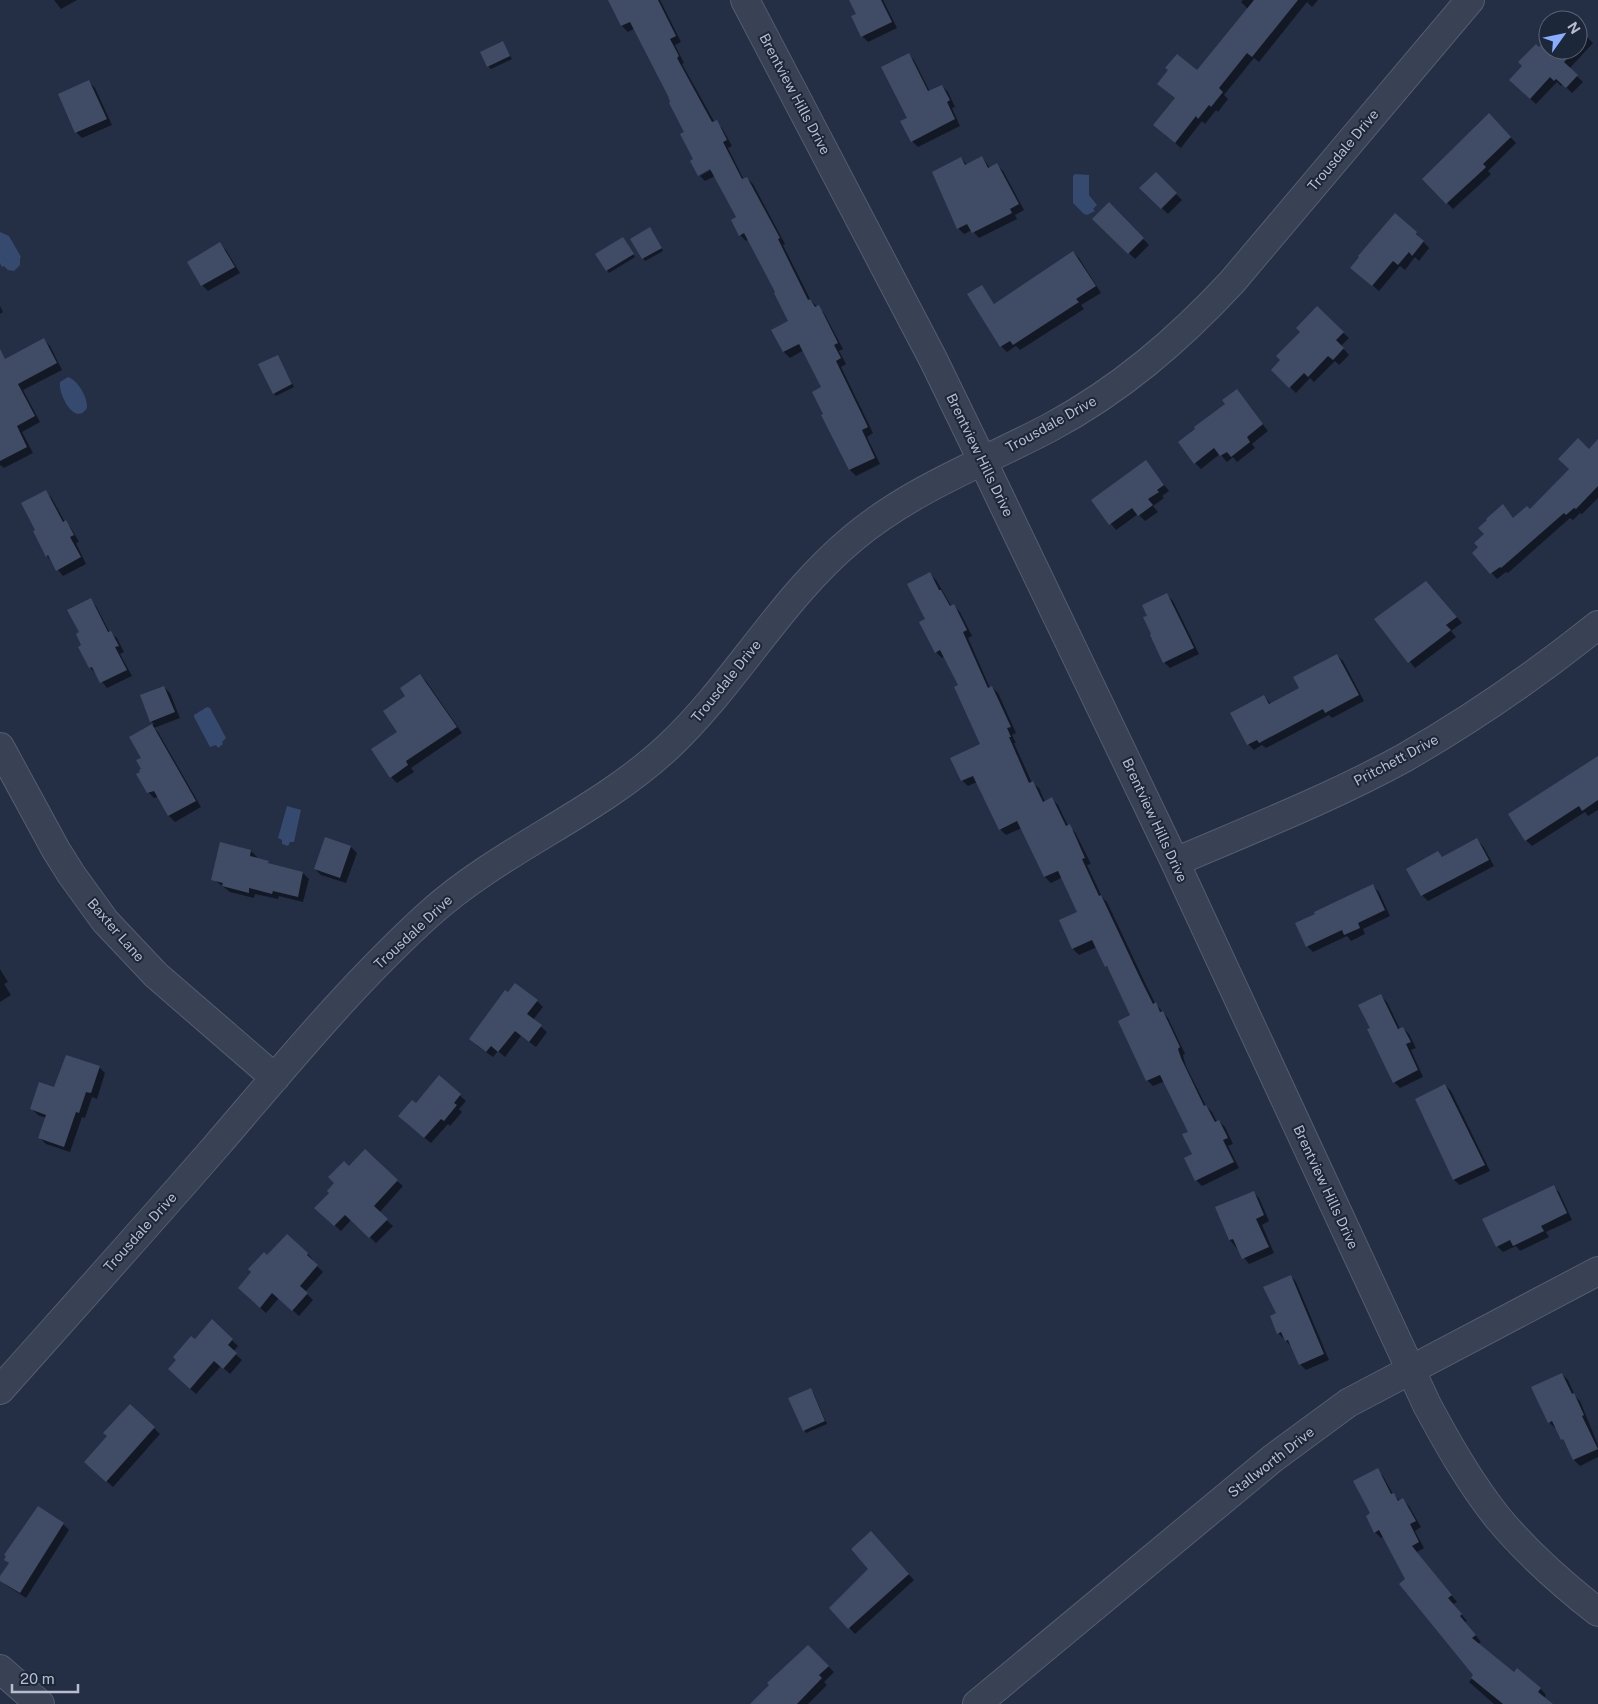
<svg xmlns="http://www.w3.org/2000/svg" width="1598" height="1704" viewBox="0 0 1598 1704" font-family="'Public Sans',sans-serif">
	<rect width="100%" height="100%" fill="#242f45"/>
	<path fill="#36496e" d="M1075 174 1089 175V195L1097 205 1093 209 1095 211 1087 215 1084 214 1073 203V176Z
		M0 232 9 236 21 257 20 258V265L14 271 8 270 4 266 2 267 0 263Z
		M68 377C78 380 88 398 87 408 75 427 58 394 60 382Z
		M207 707 210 708 226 738 222 742 223 744 218 748 216 745 210 747 194 717V715Z
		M287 806 301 810 294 842H290L288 846 282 844V840L278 838Z"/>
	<path fill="#0007" d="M54 0H77L61 9Z
		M610 0H660L681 42 675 45 684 63 682 64 715 123 716 122 722 128 732 146 728 148 744 180 747 178 753 184 785 244 783 245 811 301 824 313 843 349 839 351 846 364 841 367 873 433 867 437 880 464 856 476 850 470 824 415 823 388 804 350 790 358 784 352 790 322 777 293 748 240 746 241 740 235 737 218 715 176 705 181 700 176 716 167 686 132 635 28 628 32 622 26Z
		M850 0H883L897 28 868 42 862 36 857 14Z
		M1243 0H1318L1312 7 1307 2 1259 62 1254 58 1224 95 1228 99 1218 112 1216 110 1205 124 1202 121 1181 148 1154 125 1176 99 1165 90 1197 72 1248 9 1241 2Z
		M1578 28 1593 43 1569 69 1583 82 1572 93 1563 84 1561 86 1557 82 1536 104 1516 86 1539 48 1548 40V50H1578Z
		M502 43 512 59 491 69 488 66Z
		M908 54 914 60 930 92 942 86 948 92 955 107 952 108 960 126 918 147 912 141 909 119Z
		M89 82 95 88 112 125 82 138 76 132Z
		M1489 115 1516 143 1488 171 1491 174 1489 176 1453 209 1424 179Z
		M982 157 990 168 997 165 1003 171 1024 210 1015 215 1017 219 979 238 972 230 964 234 958 228 961 158 967 165Z
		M1156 174 1182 200 1168 214 1141 188Z
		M1109 204 1149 245 1135 259 1094 219Z
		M652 231 663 251 645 261 632 239Z
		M1416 233 1429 248 1419 261 1415 257 1405 270 1400 266 1379 291 1358 273Z
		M623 238 635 257 609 273 607 270Z
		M220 244 226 250 240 273 208 291 202 285 189 262Z
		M1073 252 1079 258 1101 293 1081 305 1084 309 1020 350 1016 346 1007 352 1001 346 968 295 982 287 995 305Z
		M0 306 3 312 0 314Z
		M1317 308 1349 338 1341 346 1349 355 1339 365 1335 361 1314 382 1310 378 1296 393 1272 370 1282 360Z
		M44 340 50 346 62 370 23 390 40 422 22 432 33 453 4 468 0 465V373Z
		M278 356 294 387 276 396 274 393Z
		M1237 390 1268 431 1252 444 1255 448 1237 462 1233 457 1227 462 1220 454 1201 469 1195 463 1197 429 1227 404Z
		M1598 441V498L1582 514 1580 513 1573 520 1570 518 1508 573 1506 572 1497 579 1474 553 1508 512 1514 519 1530 511Z
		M1146 462 1169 491 1162 496 1164 498 1153 506 1158 512 1145 521 1138 514 1116 530 1093 501Z
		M45 492 51 497 65 522 71 528 79 542 76 543 86 564 63 576 47 556Z
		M930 574 936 580 952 607 954 606 960 612 972 636 968 638 990 688 992 687 998 693 1016 733 1012 735 1016 743H1014L1032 783 1039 788 1045 802 1052 799 1058 805 1068 826 1075 832 1091 864 1087 865 1102 897 1107 902 1147 987 1155 1003 1168 1018 1185 1054 1183 1055 1186 1066 1206 1106 1212 1112 1217 1122 1219 1121 1225 1127 1233 1144 1228 1146 1239 1168 1202 1186 1196 1180 1189 1132 1165 1081 1153 1086 1147 1080 1132 1016 1112 972 1106 966 1097 947 1079 955 1073 949 1061 921 1079 912 1063 877 1051 883 1045 877 1022 828 1006 835 1000 829 977 782 968 786 962 780 982 744 959 685 945 656 942 658 936 652 926 619Z
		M1432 588 1462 623 1451 631 1456 637 1415 668 1376 619Z
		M1167 595 1173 601 1199 654 1170 668 1164 662 1149 616Z
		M90 600 96 606 110 633 117 638 124 652 120 654 132 676 107 688 90 667 80 633Z
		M1337 655 1343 661 1364 701 1332 718 1329 715 1266 748 1262 745 1254 750 1248 744 1264 696 1271 704 1300 688Z
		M420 675 426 681 462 733 411 768 414 772 397 783 391 777 407 696Z
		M164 687 170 693 180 718 154 728 158 732 201 807 175 822 169 816 158 797 154 798 148 792 142 772V758L131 738 154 724 151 721Z
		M1598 758V810L1588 816 1585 812 1532 846 1526 840Z
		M326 838 351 847 357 853 346 883 321 875 315 869Z
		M1477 840 1483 846 1494 866 1428 901 1422 895 1438 853 1443 858Z
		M251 851 257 857 256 859 268 862 271 865 303 873 309 879 303 902 279 896 278 899 255 894 254 898 230 892 213 879Z
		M1373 886 1379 892 1390 916 1363 929 1365 934 1351 941 1347 936 1313 952 1307 946Z
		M0 969 8 982 4 984 11 995 0 1002Z
		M1381 996 1387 1002 1400 1029 1403 1028 1409 1034 1416 1048 1411 1050 1423 1077 1400 1088 1394 1082 1371 1029Z
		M537 1001 543 1007 533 1020 547 1032 536 1047 521 1036 505 1057 498 1051 493 1057 476 1045Z
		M99 1067 105 1073 97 1099 92 1097 85 1118 82 1117 70 1152 46 1144 40 1138 46 1118 38 1115 32 1109 54 1089Z
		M439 1077 466 1101 459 1109 462 1112 450 1126 448 1124 431 1143 405 1122 416 1104Z
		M1445 1085 1451 1091 1490 1171 1460 1185 1454 1180 1416 1099Z
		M349 1168 397 1181 403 1186 379 1213 393 1226 376 1243 351 1220 341 1231 322 1214Z
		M1553 1186 1559 1192 1572 1220 1546 1232 1549 1237 1520 1251 1516 1246 1503 1252 1497 1246Z
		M1253 1192 1259 1198 1269 1221 1262 1225 1274 1253 1249 1264 1230 1240Z
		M308 1254 313 1260 312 1261 323 1272 305 1292 313 1300 299 1316 279 1298 266 1313 245 1294Z
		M1291 1276 1296 1282 1329 1360 1306 1370 1300 1364 1292 1347 1278 1333 1277 1314Z
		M212 1321 238 1346 233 1352 242 1360 230 1374 221 1366 196 1394 175 1375 177 1360Z
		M1562 1374 1568 1380 1575 1396 1580 1401 1598 1445V1457L1580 1466 1574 1460 1556 1427 1555 1428 1549 1422Z
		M813 1392 827 1424 806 1433 804 1430Z
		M154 1428 160 1434 113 1487 92 1468Z
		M1377 1470 1383 1476 1393 1494 1400 1501 1403 1500 1409 1506 1421 1527 1415 1531 1424 1548 1417 1552 1457 1602 1453 1604 1467 1621 1465 1622 1481 1642 1478 1644 1514 1674 1517 1670 1541 1689 1546 1695 1544 1698 1551 1704H1494L1469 1682 1475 1675 1407 1580 1384 1537 1381 1538 1375 1532 1372 1514Z
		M38 1508 63 1524 69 1530 26 1598 6 1585 0 1579 10 1564 6 1560Z
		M877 1539 914 1580 855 1634 831 1608 870 1569Z
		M808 1646 834 1672 824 1682 827 1685 808 1704H752Z"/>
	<path fill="#404c66" d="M608 0H658L676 36 670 39 679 56 677 58 712 122 717 120 727 140 723 142 742 179 747 177 780 238 778 239 808 300 810 299 815 307 819 305 838 343 834 345 841 358 836 361 868 427 862 430 875 458 849 470 821 415 823 414 812 392 821 387 799 344 783 352 771 330 788 321 774 293 775 292 744 233 739 236 731 220 736 217 710 169 698 176 690 161 693 159 680 134 684 132 669 103 670 102 668 96 630 22 621 26Z
		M849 0H881L892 22 861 37 851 16 856 14Z
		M1254 0H1298L1252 57 1247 53 1219 88 1223 92 1211 107 1209 105 1198 119 1196 116 1175 143 1153 125 1175 98 1157 84 1168 70 1165 68 1177 54 1197 70Z
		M1578 26 1588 36 1578 47Z
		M1548 37V50H1575L1564 62 1578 75 1566 88 1556 79 1554 81 1550 77 1530 99 1509 80 1522 66 1518 62 1536 44 1539 47Z
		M503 41 510 56 487 67 480 52Z
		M909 53 928 91 942 85 950 100 947 102 955 119 911 142 900 121 907 118 881 67Z
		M89 80 107 119 75 133 58 94Z
		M1489 113 1511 137 1483 164 1486 167 1483 170 1446 204 1422 179Z
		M982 156 988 168 997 163 1019 204 1010 209 1012 213 972 233 967 224 957 229 932 172 961 157 965 165Z
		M1156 172 1177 193 1161 209 1139 188Z
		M1109 202 1144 238 1128 254 1092 219Z
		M1395 213 1417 232 1416 234 1424 241 1412 256 1409 252 1398 265 1393 261 1372 286 1350 268 1359 257 1358 256Z
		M650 227 662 248 642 259 630 239Z
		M623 237 634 254 606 271 595 254Z
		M220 242 235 267 201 286 187 262Z
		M1073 251 1096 286 1076 299 1079 302 1013 345 1010 341 1000 347 967 294 982 285 994 304Z
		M1317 306 1344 332 1336 340 1344 348 1333 360 1328 356 1308 377 1304 373 1289 388 1271 370 1280 360 1276 356 1300 332 1296 328Z
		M44 338 57 363 18 384 35 416 17 426 27 447 0 461V349L5 359Z
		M278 355 292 384 273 394 258 364Z
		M1237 389 1263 424 1247 437 1250 442 1231 457 1227 452 1220 456 1214 448 1194 464 1178 442 1195 429 1194 427 1225 404 1222 400Z
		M1578 438 1589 449 1598 439V486L1576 509 1574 508 1566 515 1564 513 1501 568 1500 567 1490 574 1472 553 1478 547 1474 543 1484 534 1478 528 1487 520 1486 519 1503 504 1513 518 1527 506 1530 509 1569 469 1558 459Z
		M1146 460 1164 485 1157 490 1159 492 1148 499 1153 505 1138 516 1132 508 1109 525 1091 500Z
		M46 490 63 522 66 520 74 535 70 537 81 557 56 571 48 555 46 557 33 531 35 530 21 503Z
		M930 572 939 590H941L950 606 954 604 967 630 963 632 988 688 992 686 1011 727 1007 728 1011 737H1009L1029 783 1033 781 1043 802 1052 797 1066 826 1070 824 1085 858 1082 859 1099 896 1101 895 1141 980 1153 1004 1156 1002 1160 1012 1163 1011 1180 1047 1178 1049 1181 1058 1204 1106 1206 1105 1215 1122 1219 1120 1228 1138 1223 1140 1234 1162 1195 1181 1184 1158 1192 1154 1182 1134 1188 1132 1160 1075 1146 1081 1118 1021 1130 1015 1107 966 1105 967 1092 940 1072 949 1059 920 1077 912 1058 871 1044 877 1017 821 999 830 973 776 961 781 950 758 980 744 954 687 958 685 940 650 935 653 919 622 925 619 907 584Z
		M1426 581 1457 617 1446 625 1451 630 1408 663 1374 619Z
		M1167 593 1194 648 1163 663 1150 635 1151 634 1143 617 1147 616 1142 605Z
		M91 598 108 632 111 631 119 646 115 647 127 670 100 683 92 667 89 668 78 647 81 645 76 634 79 632 67 610Z
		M1337 654 1359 695 1325 713 1323 709 1259 743 1257 740 1247 745 1230 713 1264 695 1269 704 1299 688 1293 677Z
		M420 674 457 727 406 761 408 765 390 778 371 749 397 732 383 711 405 696 400 688Z
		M164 686 175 712 150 722 140 695Z
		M152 724 196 801 168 816 154 791 147 793 136 774 140 772 139 770 141 769 136 760 141 758 129 737Z
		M1598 756V800L1582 811 1579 806 1525 841 1508 814Z
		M325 837 351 846 340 878 314 869Z
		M1477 838 1489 860 1421 896 1406 869 1438 851 1442 857Z
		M220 842 251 850 250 856 269 861 268 863 303 872 298 897 273 891 272 894 249 888V893L222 886 223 883 211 880Z
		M1373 884 1385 910 1358 923 1360 928 1344 935 1342 930 1306 947 1295 923 1315 914 1314 912Z
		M515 983 538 1000 527 1014 542 1025 529 1042 515 1031 498 1052 491 1046 486 1052 469 1039 505 990 508 992Z
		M1381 994 1398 1029 1403 1027 1411 1042 1406 1044 1418 1070 1393 1083 1367 1029 1370 1028 1358 1005Z
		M66 1055 100 1066 91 1093 86 1092 79 1113 76 1112 64 1147 38 1138 46 1115 30 1109 39 1082 54 1087Z
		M439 1075 461 1094 454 1103 457 1105 444 1121 441 1119 424 1138 398 1116 412 1100 416 1103Z
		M1445 1084 1485 1165 1453 1180 1415 1099Z
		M365 1149 398 1180 374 1206 388 1219 369 1238 345 1215 334 1226 314 1208 329 1193 327 1191 334 1183 328 1177 344 1161 349 1166Z
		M1554 1185 1567 1213 1541 1226 1544 1231 1513 1246 1510 1240 1496 1247 1482 1219Z
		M1254 1191 1264 1215 1256 1219 1269 1247 1242 1259 1233 1239 1229 1240 1215 1207Z
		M287 1234 308 1253 307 1255 318 1265 300 1286 308 1293 292 1311 272 1293 260 1308 238 1288 251 1272 248 1269 264 1252 267 1255Z
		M1291 1275 1324 1354 1299 1365 1288 1340 1285 1341 1281 1332 1277 1334 1270 1316 1276 1313 1263 1287Z
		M212 1319 233 1339 228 1345 237 1353 223 1369 214 1361 190 1389 168 1369 176 1360 173 1357 191 1336 195 1339Z
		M1562 1373 1572 1394 1574 1393 1584 1415 1582 1416 1598 1449 1573 1460 1563 1439 1561 1440 1552 1421 1548 1423 1531 1387Z
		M811 1388 825 1421 803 1431 788 1398Z
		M130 1404 155 1427 106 1482 84 1462 107 1436 103 1433Z
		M1378 1468 1391 1494 1394 1493 1398 1501 1403 1498 1416 1521 1410 1524 1419 1542 1412 1546 1452 1595 1448 1598 1462 1614 1460 1616 1476 1635 1472 1638 1514 1672 1517 1668 1541 1688 1538 1692 1553 1704H1503L1471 1678 1473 1675 1399 1584 1405 1579 1379 1530 1374 1533 1366 1516 1370 1513 1353 1481Z
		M38 1506 64 1523 20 1593 0 1581V1576L9 1563 4 1560 6 1556 4 1555Z
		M871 1531 909 1574 848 1629 829 1608 868 1569 851 1549Z
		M808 1645 829 1666 819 1675 822 1678 797 1704H750L769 1685 767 1683Z"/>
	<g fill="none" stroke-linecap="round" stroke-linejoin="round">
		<g stroke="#545d6f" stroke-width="30">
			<path id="minor" d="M745 0 933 359 982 460 1175 862 1427 1405C1448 1444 1470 1483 1498 1518 1527 1553 1562 1584 1598 1612
				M0 747 56 850 71 874 105 921 156 975 275 1078
				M1175 862C1252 829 1331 798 1404 758 1472 719 1537 674 1598 625
				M0 1390C73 1308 146 1227 218 1144 285 1066 351 985 428 915 501 849 596 814 668 747 736 683 780 599 852 539 910 490 982 463 1049 428 1120 390 1178 340 1232 282L1470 0
				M0 1669 40 1704
				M977 1704 1272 1459 1348 1403 1598 1271"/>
		</g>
		<use href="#minor" stroke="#394254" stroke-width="28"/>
	</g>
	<g text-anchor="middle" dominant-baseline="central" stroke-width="4" stroke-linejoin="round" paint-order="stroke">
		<g font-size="14" fill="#b6bdce" stroke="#1d273a">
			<text transform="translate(795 94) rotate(62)">Brentview Hills Drive</text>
			<text transform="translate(1343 150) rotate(-50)">Trousdale Drive</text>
			<text transform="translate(1051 424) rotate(-29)">Trousdale Drive</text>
			<text transform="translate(980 455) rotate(64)">Brentview Hills Drive</text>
			<text transform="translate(726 681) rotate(-51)">Trousdale Drive</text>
			<text transform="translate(1396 760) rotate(-28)">Pritchett Drive</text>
			<text transform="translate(1155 820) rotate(65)">Brentview Hills Drive</text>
			<text transform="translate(116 930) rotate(49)">Baxter Lane</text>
			<text transform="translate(413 932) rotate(-43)">Trousdale Drive</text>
			<text transform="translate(1326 1187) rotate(65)">Brentview Hills Drive</text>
			<text transform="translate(140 1232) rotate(-48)">Trousdale Drive</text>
			<text transform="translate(1271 1462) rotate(-38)">Stallworth Drive</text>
		</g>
	</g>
	<g transform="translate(1563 35) rotate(57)"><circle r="24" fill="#1d273a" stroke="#5a6375"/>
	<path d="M0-4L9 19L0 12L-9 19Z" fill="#8aadff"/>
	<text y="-8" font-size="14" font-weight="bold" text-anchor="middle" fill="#b6bdce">N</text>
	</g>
	<path d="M12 1684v8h66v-8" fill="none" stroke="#b6bdce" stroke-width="2.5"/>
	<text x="20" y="1684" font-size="15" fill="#b6bdce" stroke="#1d273a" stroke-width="4" paint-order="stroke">20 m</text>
</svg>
